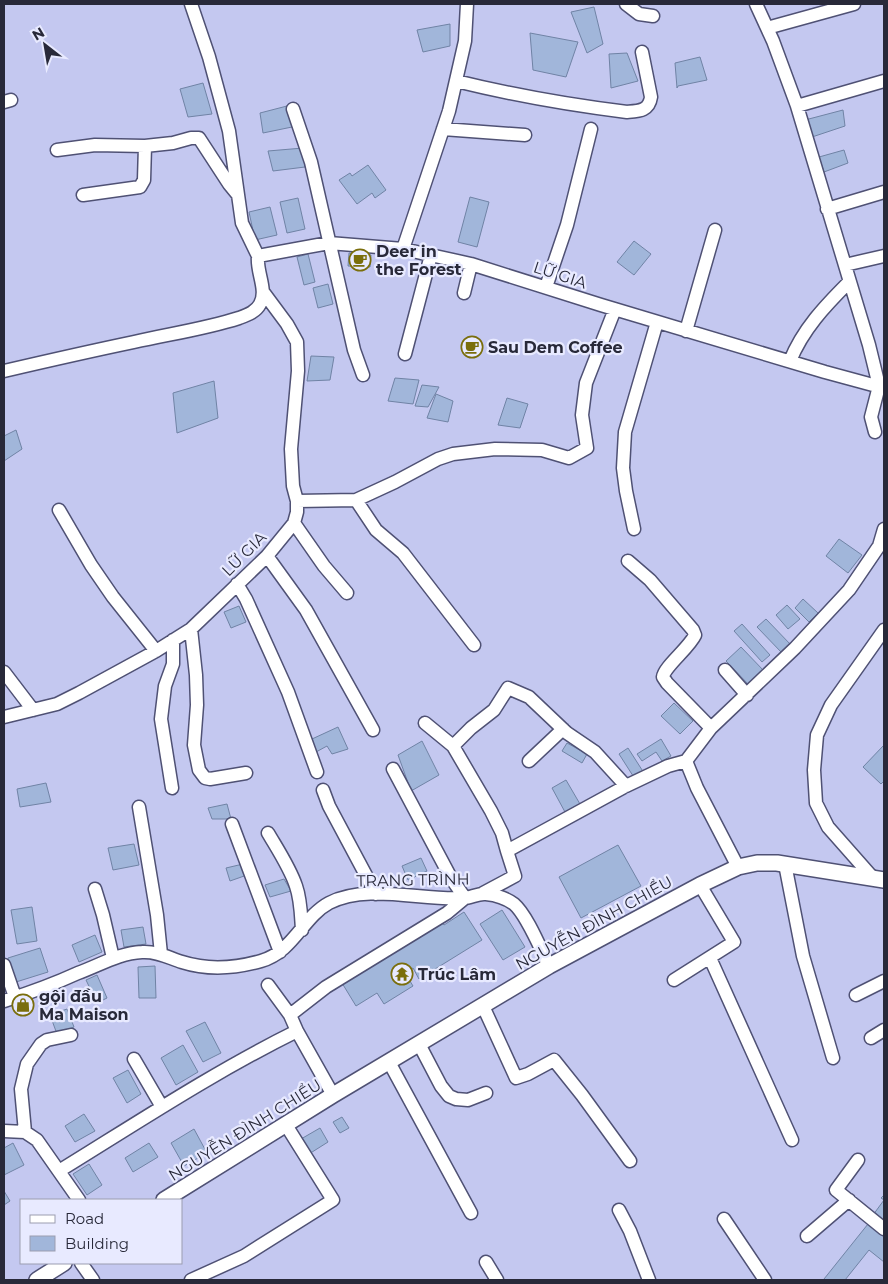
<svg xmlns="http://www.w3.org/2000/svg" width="888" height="1284" viewBox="0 0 888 1284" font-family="Montserrat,sans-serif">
	<rect width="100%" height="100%" fill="#c4c8f0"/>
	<path fill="#a1b6da" stroke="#7083a5" d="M594 7 603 44 587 53 571 12Z
		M450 24V46L423 52 417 30Z
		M530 33 578 42 566 77 533 70Z
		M627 53 638 81 611 88 609 54Z
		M700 57 707 80 678 86 677 88 675 63Z
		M203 83 212 114 188 117 180 89Z
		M287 106 292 127 263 133 260 113Z
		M843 110 845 126 812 137 805 120Z
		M303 148 305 167 273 171 268 151Z
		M844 150 848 163 824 172 819 157Z
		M368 165 386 190 375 198 372 193 357 204 339 180 350 173 352 176Z
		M470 197 489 202 477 247 458 242Z
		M298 198 305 229 287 233 280 202Z
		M270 207 277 235 255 240 249 212Z
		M634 241 651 254 634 275 617 262Z
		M349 253 371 255 370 267 348 266Z
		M308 254 315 282 304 285 297 257Z
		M328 284 333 304 318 308 313 288Z
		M311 356 334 357 330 380 307 381Z
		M395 378 419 380 413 404 388 401Z
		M214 381 218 418 177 433 173 393Z
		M422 385 439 387 428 407 415 406Z
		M436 394 453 401 448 422 427 418Z
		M507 398 528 404 520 428 498 425Z
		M16 430 22 449 4 461V436Z
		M839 539 862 555 848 573 826 556Z
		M803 599 818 613 809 622 795 608Z
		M787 605 800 619 788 629 776 615Z
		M239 606 246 622 231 628 224 612Z
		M766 619 791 645 782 653 757 627Z
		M742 624 770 655 762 662 734 631Z
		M741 647 764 671 749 685 726 661Z
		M674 703 693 721 680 734 661 716Z
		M338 727 348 749 332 754 327 746 316 752 312 739Z
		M661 739 671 756 662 761 656 752 642 761 637 754Z
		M422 741 439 775 411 791 398 755Z
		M567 743 587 754 582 763 562 751Z
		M884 745V781L881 784 863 767Z
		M628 748 644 773 635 779 619 754Z
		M566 780 580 804 565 812 552 788Z
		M46 783 51 802 20 807 17 789Z
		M227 804 231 819H212L208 808Z
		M134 844 139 865 113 870 108 848Z
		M618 845 641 886 581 918 559 877Z
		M421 858 427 871 408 880 402 866Z
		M243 864 247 875 230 881 226 868Z
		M284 879 291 891 270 897 265 885Z
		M32 907 37 941 17 944 11 910Z
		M502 910 525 947 503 960 480 924Z
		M464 912 482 940 419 979 413 968 405 973 413 986 384 1004 377 993 356 1006 342 983 441 921 444 925Z
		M143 927 146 944 124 947 121 930Z
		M95 935 102 952 79 962 72 945Z
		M40 948 48 972 16 982 8 958Z
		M155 966 156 998H139L138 967Z
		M97 975 107 998 97 1003 86 980Z
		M67 1009 74 1027 57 1034 50 1015Z
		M205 1022 221 1053 203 1062 186 1031Z
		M183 1045 198 1072 176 1085 161 1058Z
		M128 1070 141 1094 127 1103 113 1078Z
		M84 1114 95 1131 75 1142 65 1126Z
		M342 1117 349 1128 340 1133 333 1122Z
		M320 1128 328 1142 309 1154 301 1139Z
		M194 1129 207 1153 184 1166 171 1143Z
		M13 1143 24 1165 4 1175V1148Z
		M149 1143 158 1157 133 1172 125 1158Z
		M89 1164 102 1185 87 1195 73 1174Z
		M4 1191 10 1201 4 1205Z
		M884 1195V1224L873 1215 884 1200 881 1198Z
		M868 1224 884 1237V1262L869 1250 845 1280H826L824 1279Z"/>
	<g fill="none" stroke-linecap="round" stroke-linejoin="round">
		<g stroke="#4f5174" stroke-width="15">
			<path id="minor" d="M191 4 209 57 229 131 242 223 258 256
				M626 4 639 14 653 16
				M756 4 773 41 797 106 869 345 879 386 871 417 875 432
				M767 28 854 4
				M456 81C513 95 569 105 627 112 639 111 649 111 651 97L642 52
				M4 102 11 100
				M797 106 884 81
				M293 109 311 162 354 350 363 375
				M443 129 525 135
				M57 150 95 145 145 146 173 143 191 138H199L229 184 238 195
				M83 195 140 187 144 180 145 146
				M827 209 884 192
				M403 249 449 111 465 41 467 4
				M845 265 884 256
				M546 287 567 225 591 129
				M464 293 471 264
				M686 331 715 230
				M405 354 431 255
				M790 361C803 329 825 306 849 282
				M4 371C47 361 91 351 134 342 169 334 205 329 239 318 247 315 256 312 260 304 268 290 256 272 258 256L329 243 403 249 471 264 601 305 825 372 884 388
				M356 500 376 530 403 553 474 645
				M297 501 356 500 395 482 438 459 453 454 495 449 542 450 569 458 587 448 582 415 586 383 615 309
				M59 510 91 565 113 597 156 651
				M294 523 324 566 347 593
				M634 529 626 491 623 468 625 432 657 322
				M267 556 306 610 373 730
				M628 561 650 580 693 630 695 635C689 648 664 667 663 677L667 683 711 728
				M237 584 246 599 288 692 317 772
				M191 629 196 675 197 705 194 745 199 770 205 778 210 779 246 773
				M725 670 747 695
				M4 672 33 710
				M4 717 57 704 79 693 156 651 191 629 267 556 294 523 297 512V501L293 486 291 449 298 371 297 342 287 324 264 293
				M425 723 453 746 491 811 502 833 507 851
				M453 746 471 728 494 710 508 688 529 697 567 733 595 752 626 786
				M529 761 563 729
				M172 788 161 719 165 686 173 664V640
				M323 790 329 806 376 894
				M139 807 157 915 161 954
				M232 824 280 952
				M268 833C278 850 290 868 296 886 301 900 301 916 302 930
				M785 864 803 956 833 1058
				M738 867 697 788 686 761 711 728 795 648 849 590 879 546 884 529
				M873 878 828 827 816 803 814 770 817 735 831 705 884 630
				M95 889 103 915 113 958
				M483 893 515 876 507 851 626 786 668 766 686 761
				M710 958 792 1140
				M4 965 15 997
				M674 980 734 942 700 885
				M268 985 290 1015 297 1031 333 1095
				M856 995 884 981
				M4 1001C29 993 54 984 78 973 100 965 119 953 142 952 157 951 169 958 182 962 207 970 236 968 261 961 293 952 303 917 329 903 368 883 422 901 464 898 471 898 478 893 486 894 496 895 506 898 514 904 527 915 541 950 549 966
				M483 1006 516 1078 528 1074 554 1060 582 1095 630 1161
				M290 1015 326 987 447 913 465 898 451 878 393 769
				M871 1038 884 1030
				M419 1044 441 1086 449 1096 456 1099 468 1100 486 1093
				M134 1059 162 1107
				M389 1062 471 1213
				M4 1131 25 1132 37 1140 79 1200
				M25 1132 21 1089 27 1064 41 1044 47 1040 71 1035
				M858 1160 836 1190 884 1229
				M59 1171C137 1123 214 1072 297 1031
				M619 1210 630 1231 649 1280
				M724 1219 765 1280
				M807 1236 849 1200
				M486 1262 497 1280
				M81 1263 93 1280
				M191 1280 244 1256 333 1200 286 1125"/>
		</g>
		<g stroke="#4f5174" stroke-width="18">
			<path id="major" d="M164 1200 333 1095 549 966 700 885 738 867 757 863H777L884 880
				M37 1280 64 1263"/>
		</g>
		<use href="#minor" stroke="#fff" stroke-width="12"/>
		<use href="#major" stroke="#fff" stroke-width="15"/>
	</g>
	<defs>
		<g id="cafe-ring" transform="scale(1.125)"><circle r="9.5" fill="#e8eaff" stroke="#7a6e0c" stroke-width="1.5"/><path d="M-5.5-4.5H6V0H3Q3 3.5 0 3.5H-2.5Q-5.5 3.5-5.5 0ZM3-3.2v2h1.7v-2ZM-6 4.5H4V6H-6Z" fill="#7a6e0c"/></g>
		<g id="temple-ring" transform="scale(1.125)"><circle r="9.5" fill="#e8eaff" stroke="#7a6e0c" stroke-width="1.5"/><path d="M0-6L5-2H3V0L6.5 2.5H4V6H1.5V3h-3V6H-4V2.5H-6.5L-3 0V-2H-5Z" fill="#7a6e0c"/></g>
		<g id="shop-ring" transform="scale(1.125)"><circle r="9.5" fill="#e8eaff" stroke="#7a6e0c" stroke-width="1.5"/><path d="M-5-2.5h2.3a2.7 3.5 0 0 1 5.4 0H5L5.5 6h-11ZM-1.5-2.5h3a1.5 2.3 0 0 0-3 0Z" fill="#7a6e0c"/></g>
	</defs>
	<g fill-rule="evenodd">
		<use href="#cafe-ring" x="360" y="260"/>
		<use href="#cafe-ring" x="472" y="347"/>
		<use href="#temple-ring" x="402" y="974"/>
		<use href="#shop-ring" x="23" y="1005"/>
	</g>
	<g text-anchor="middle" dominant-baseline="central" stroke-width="4.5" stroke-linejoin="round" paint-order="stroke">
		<g font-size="16" font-weight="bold" fill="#282939" stroke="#e8eaff" text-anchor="start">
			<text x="376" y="251">Deer in<tspan x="376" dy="18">the Forest</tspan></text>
			<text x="488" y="347">Sau Dem Coffee</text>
			<text x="418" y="974">Trúc Lâm</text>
			<text x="39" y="996">gội đầu<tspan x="39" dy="18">Ma Maison</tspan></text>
		</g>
		<g font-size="16" fill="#282939" stroke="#e8eaff">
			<text transform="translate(560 275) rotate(18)">LỮ GIA</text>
			<text transform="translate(244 554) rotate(-45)">LỮ GIA</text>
			<text transform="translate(413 880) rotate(-1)">TRẠNG TRÌNH</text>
			<text transform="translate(594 923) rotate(-29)">NGUYỄN ĐÌNH CHIỂU</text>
			<text transform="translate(245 1130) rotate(-32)">NGUYỄN ĐÌNH CHIỂU</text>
		</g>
	</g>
	<rect width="888" height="1284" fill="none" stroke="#282939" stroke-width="10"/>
	<rect x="20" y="1199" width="162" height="65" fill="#e8eaff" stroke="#9b9db0"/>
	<rect x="30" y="1215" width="25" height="8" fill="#ffffff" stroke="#9b9db0"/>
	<text x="65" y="1224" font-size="15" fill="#282939">Road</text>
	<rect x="30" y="1236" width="25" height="15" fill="#a1b6da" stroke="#9b9db0"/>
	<text x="65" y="1249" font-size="15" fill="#282939">Building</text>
	<g transform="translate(45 45) rotate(329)" stroke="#e8eaff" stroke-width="4" paint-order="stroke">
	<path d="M0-4L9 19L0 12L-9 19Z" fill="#282939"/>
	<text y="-8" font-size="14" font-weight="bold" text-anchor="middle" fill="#282939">N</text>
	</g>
</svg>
